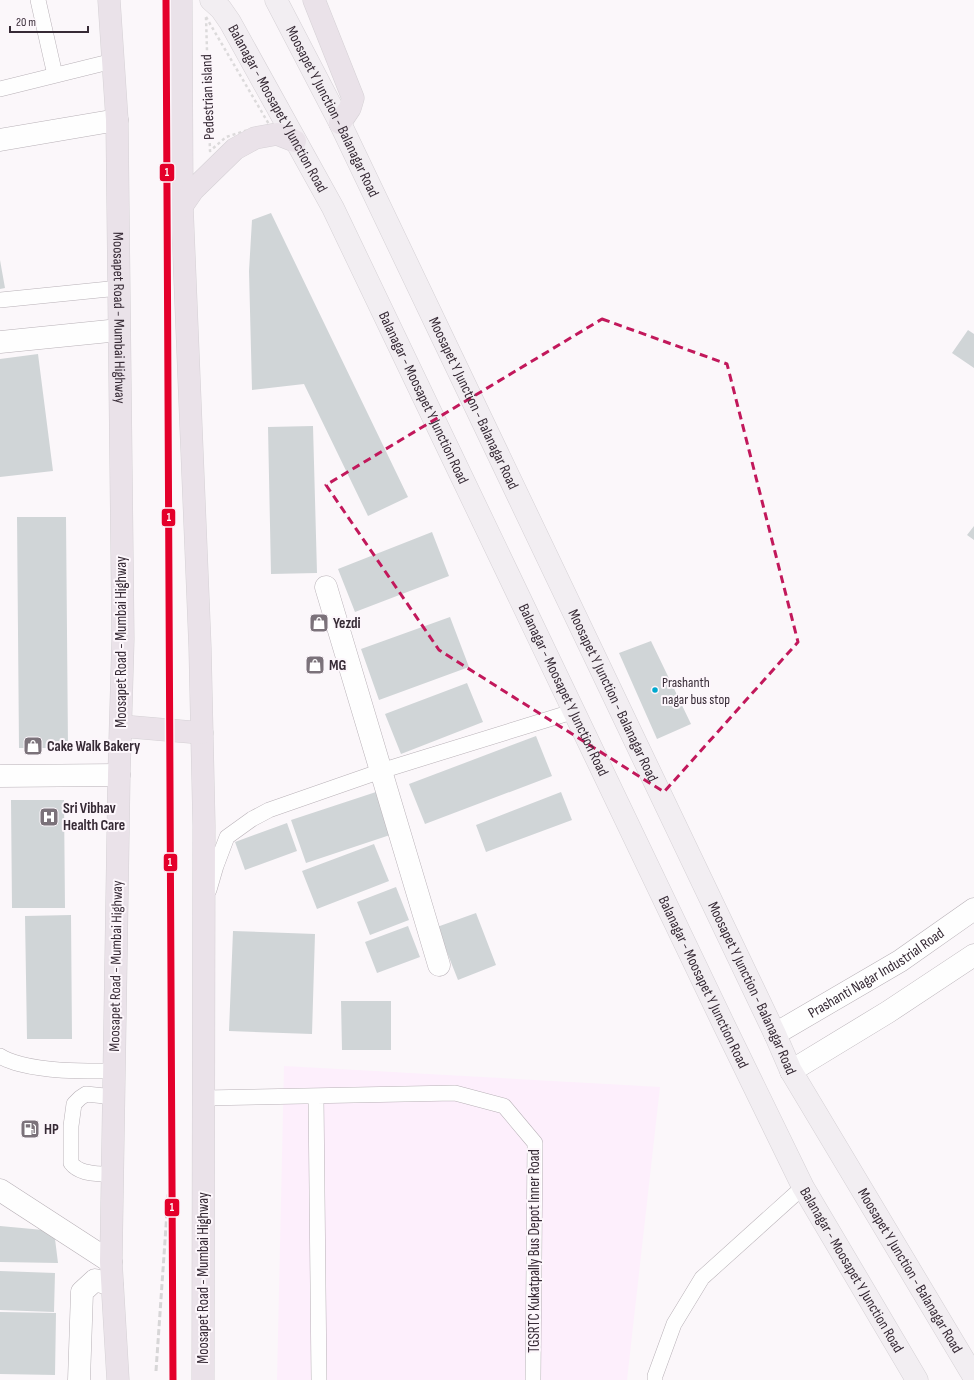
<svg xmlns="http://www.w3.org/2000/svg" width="974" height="1380" viewBox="0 0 974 1380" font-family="'Sofia Sans Condensed',sans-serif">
	<rect width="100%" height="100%" fill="#fbf7fa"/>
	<path fill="#fdeffc" d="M284 1066 660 1087 627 1380H277Z"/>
	<path fill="#d0d5d7" d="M271 213 408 497 368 516 304 384 252 390 249 271 252 220Z
		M0 260 5 288 0 289Z
		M968 330 974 334V368L952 353Z
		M38 354 53 471 0 477V359Z
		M313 426 317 573 271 574 268 427Z
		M17 517H66L68 748H19Z
		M974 526V540L967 535Z
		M432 532 449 576 355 612 338 569Z
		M450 617 469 667 379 700 361 649Z
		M651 641 691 724 657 739 619 653Z
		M467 683 483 722 401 754 385 714Z
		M536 736 552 776 425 824 409 784Z
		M376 792 390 835 306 863 291 820Z
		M561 792 572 820 486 852 476 825Z
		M11 800H64L65 908H12Z
		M287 823 297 851 245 870 235 842Z
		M374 844 389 881 317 909 302 871Z
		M396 887 409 920 370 935 357 902Z
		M476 913 496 965 458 980 437 927Z
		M71 915 72 1039H27L25 916Z
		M408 926 420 957 377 973 365 942Z
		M233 931 315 934 312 1034 229 1031Z
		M341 1001H391V1050H342Z
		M0 1226 54 1231 58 1263 0 1262Z
		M0 1271 55 1273 54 1312 0 1310Z
		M0 1312 56 1313 55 1375 0 1374Z"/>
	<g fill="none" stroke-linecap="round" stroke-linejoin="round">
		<g stroke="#b8b1b7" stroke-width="16">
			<path id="lane" d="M38 0 55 75
				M0 89 113 61
				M0 300 119 288
				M209 890 216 866 227 837 252 819 269 810 381 771 575 711
				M0 1056C6 1060 13 1062 20 1064 51 1072 83 1071 114 1071
				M316 1096 319 1380
				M204 1098 455 1093 504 1106 535 1143 533 1380
				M112 1175C98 1173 80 1175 71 1163V1126L74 1104 80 1098 86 1094 114 1097
				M655 1380V1376L674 1324 702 1278 803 1187"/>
		</g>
		<g stroke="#b8b1b7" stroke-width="23">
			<path id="street" d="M0 140 117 120
				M0 342 119 330
				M326 587 439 965
				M0 776 119 775
				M0 1190 111 1262
				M79 1380 82 1292 95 1280 112 1285"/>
		</g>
		<g stroke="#b8b1b7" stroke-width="23">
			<g id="secondary">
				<path id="s1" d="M775 1034 900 961 974 909"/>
				<path d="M791 1071 888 1012 974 955"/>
			</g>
		</g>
		<g stroke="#d5d1d5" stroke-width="23">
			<g id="primary">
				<path id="s2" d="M211 0 221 9 230 22 333 208 724 1025 803 1187 917 1380"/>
				<path id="s3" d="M276 0 340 123 775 1034 791 1071 974 1377"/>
			</g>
		</g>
		<g stroke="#d5d1d5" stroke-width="23">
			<g id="highway">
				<path id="s4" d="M109 0 117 120 123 639 119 775 111 1262 118 1380"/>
				<path d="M181 0 182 206 200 647 204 825 203 1380"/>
				<path d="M314 0 353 98 350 108 340 123"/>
				<path d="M182 206 193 190 235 149 255 138 277 134 295 141"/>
				<path d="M121 726 202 733"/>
			</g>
		</g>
		<path stroke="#dcdadb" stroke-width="2.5" stroke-dasharray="3 3" stroke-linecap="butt" d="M206 17 270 126 251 129 226 137 210 151Z"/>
		<use href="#lane" stroke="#fefefe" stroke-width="15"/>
		<use href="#street" stroke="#fefefe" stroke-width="22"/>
		<use href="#secondary" stroke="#fefefe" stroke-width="22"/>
		<use href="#primary" stroke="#f2eef2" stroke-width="22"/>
		<use href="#highway" stroke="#eae2e9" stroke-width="22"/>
		<path stroke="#d7d6d7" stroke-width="3" stroke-dasharray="6 3" stroke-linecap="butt" d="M156 1371 171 1154"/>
		<g stroke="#fcf6fb" stroke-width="10">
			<path id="metro-1" d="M166 0 173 1380"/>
		</g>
		<use href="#metro-1" stroke="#e4002b" stroke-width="7"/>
	</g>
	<path fill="none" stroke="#c2185b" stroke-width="3" stroke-dasharray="8 5" stroke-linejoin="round" d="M602 319 727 364 798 642 664 792 439 650 326 485Z"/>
	<defs>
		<g id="shop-square" transform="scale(1)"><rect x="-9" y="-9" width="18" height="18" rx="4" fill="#7b727a" stroke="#fcf6fb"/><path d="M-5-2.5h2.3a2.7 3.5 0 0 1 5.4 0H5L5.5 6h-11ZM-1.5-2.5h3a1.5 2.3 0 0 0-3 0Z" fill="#fff"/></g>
		<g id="hospital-square" transform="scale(1)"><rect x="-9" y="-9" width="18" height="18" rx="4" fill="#7b727a" stroke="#fcf6fb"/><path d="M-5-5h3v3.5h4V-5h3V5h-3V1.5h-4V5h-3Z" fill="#fff"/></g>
		<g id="fuel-square" transform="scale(1)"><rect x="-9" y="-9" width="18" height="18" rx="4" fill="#7b727a" stroke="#fcf6fb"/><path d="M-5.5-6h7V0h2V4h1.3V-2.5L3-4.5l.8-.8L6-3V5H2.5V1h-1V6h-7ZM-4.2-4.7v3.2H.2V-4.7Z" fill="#fff"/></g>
	</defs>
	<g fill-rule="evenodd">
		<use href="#shop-square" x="319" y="623"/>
		<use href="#shop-square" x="315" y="665"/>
		<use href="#shop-square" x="33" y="746"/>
		<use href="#hospital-square" x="49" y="817"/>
		<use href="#fuel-square" x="30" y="1129"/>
	</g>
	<circle fill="#00a9ce" stroke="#fcf6fb" stroke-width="1.5" cx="655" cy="690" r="3.5"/>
	<g text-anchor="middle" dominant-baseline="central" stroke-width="4" stroke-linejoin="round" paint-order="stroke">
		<g font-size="14" fill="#362a35" stroke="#fcf6fb" text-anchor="start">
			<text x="662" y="682">Prashanth<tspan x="662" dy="17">nagar bus stop</tspan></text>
		</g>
		<g font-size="15" fill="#362a35" stroke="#fcf6fb">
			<text transform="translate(208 97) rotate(-92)">Pedestrian island</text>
			<text stroke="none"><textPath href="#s2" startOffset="128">Balanagar - Moosapet Y Junction Road</textPath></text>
			<text stroke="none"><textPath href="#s3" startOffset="125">Moosapet Y Junction - Balanagar Road</textPath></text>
			<text stroke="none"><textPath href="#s4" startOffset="318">Moosapet Road - Mumbai Highway</textPath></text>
			<text stroke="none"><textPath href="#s2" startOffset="452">Balanagar - Moosapet Y Junction Road</textPath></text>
			<text stroke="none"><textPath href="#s3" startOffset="449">Moosapet Y Junction - Balanagar Road</textPath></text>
			<text transform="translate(121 642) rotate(-90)">Moosapet Road - Mumbai Highway</text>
			<text stroke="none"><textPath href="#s2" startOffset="776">Balanagar - Moosapet Y Junction Road</textPath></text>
			<text stroke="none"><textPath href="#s3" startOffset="773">Moosapet Y Junction - Balanagar Road</textPath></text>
			<text transform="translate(116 966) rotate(-89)">Moosapet Road - Mumbai Highway</text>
			<text stroke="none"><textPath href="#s1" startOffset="118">Prashanti Nagar Industrial Road</textPath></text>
			<text stroke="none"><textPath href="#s2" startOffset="1100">Balanagar - Moosapet Y Junction Road</textPath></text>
			<text stroke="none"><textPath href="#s3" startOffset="1097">Moosapet Y Junction - Balanagar Road</textPath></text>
			<text transform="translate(534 1251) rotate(-90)">TGSRTC Kukatpally Bus Depot Inner Road</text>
			<text stroke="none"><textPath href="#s2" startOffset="1424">Balanagar - Moosapet Y Junction Road</textPath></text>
			<text stroke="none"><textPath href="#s3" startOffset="1421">Moosapet Y Junction - Balanagar Road</textPath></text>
			<text transform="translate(203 1278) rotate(-90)">Moosapet Road - Mumbai Highway</text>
		</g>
		<g font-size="15" font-weight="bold" fill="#362a35" stroke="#fcf6fb" text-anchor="start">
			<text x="333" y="623">Yezdi</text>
			<text x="329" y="665">MG</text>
			<text x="47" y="746">Cake Walk Bakery</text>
			<text x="63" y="808">Sri Vibhav<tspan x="63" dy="17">Health Care</tspan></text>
			<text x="44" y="1129">HP</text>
		</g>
	</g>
	<g stroke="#fcf6fb" stroke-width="1.5">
		<rect x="159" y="163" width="16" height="19" rx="4" fill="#e4002b"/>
		<rect x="161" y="508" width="15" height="19" rx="4" fill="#e4002b"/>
		<rect x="163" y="853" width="15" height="19" rx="4" fill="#e4002b"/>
		<rect x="164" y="1198" width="16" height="19" rx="4" fill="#e4002b"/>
	</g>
	<g font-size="11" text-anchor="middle" font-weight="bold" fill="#fff">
		<text x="167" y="176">1</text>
		<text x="169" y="521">1</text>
		<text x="170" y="866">1</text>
		<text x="172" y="1211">1</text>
	</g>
	<path d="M10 26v6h78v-6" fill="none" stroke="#362a35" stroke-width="2"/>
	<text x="16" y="26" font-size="12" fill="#362a35" stroke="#fcf6fb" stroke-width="3" paint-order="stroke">20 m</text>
</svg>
